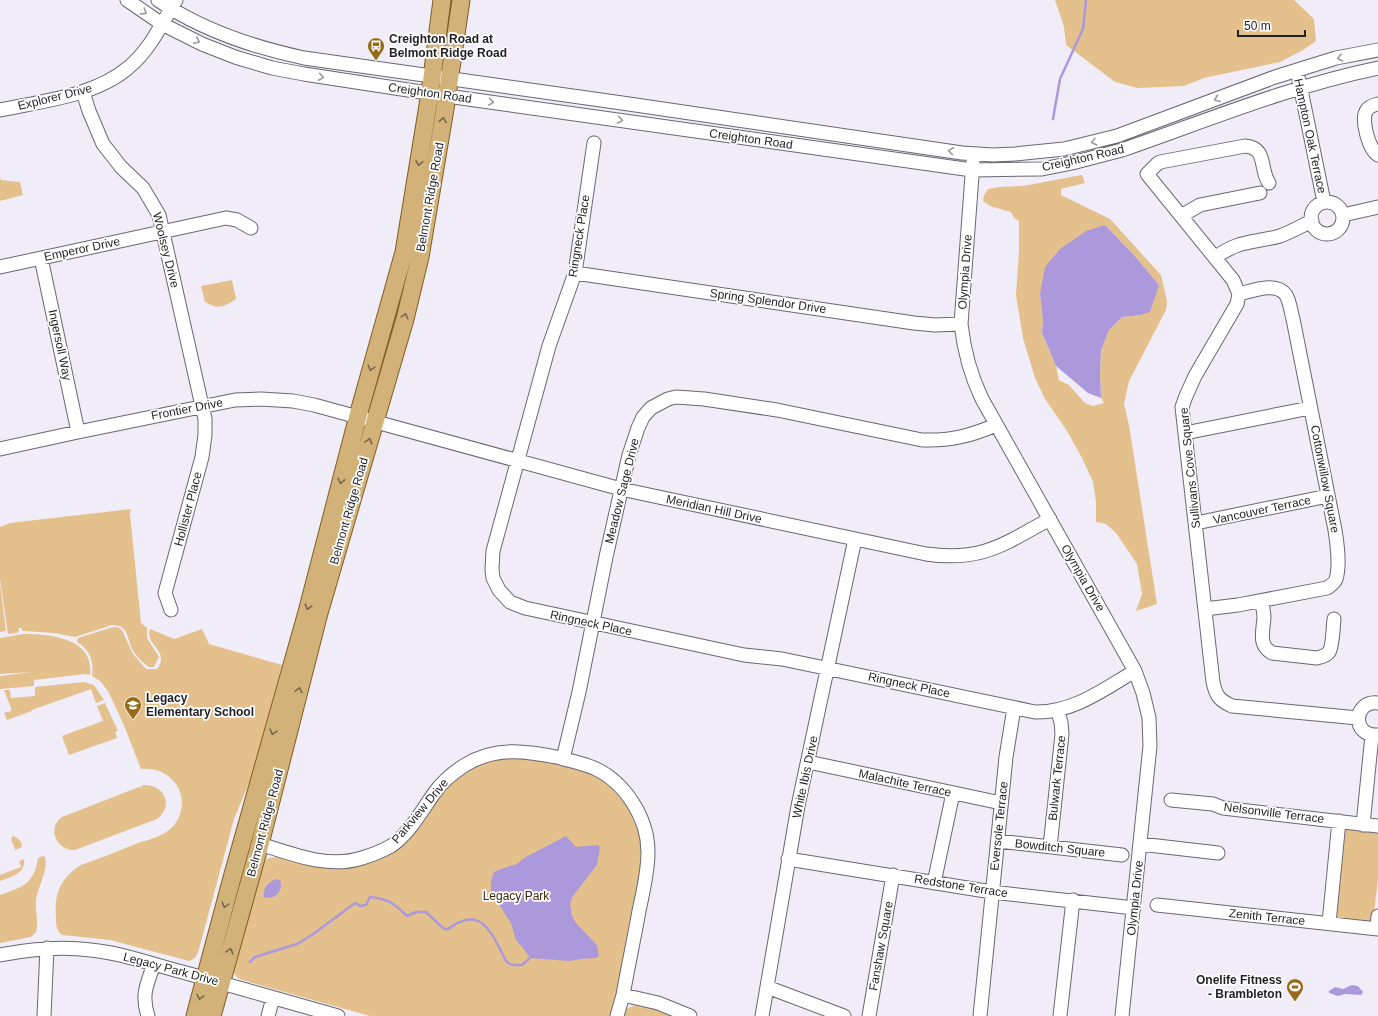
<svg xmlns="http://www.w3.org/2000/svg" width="1378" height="1016" viewBox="0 0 1378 1016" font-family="Helvetica,sans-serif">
	<rect width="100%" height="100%" fill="#f0edf9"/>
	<path fill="#e4c08c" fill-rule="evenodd" d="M1055 0H1294L1314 19 1316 41 1303 50 1280 62 1204 78 1184 86 1137 88 1115 82 1066 45 1064 27Z
		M1082 175 1085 183 1061 189V195L1110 219 1161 275 1167 301 1166 310 1129 381 1124 404 1129 425 1157 604 1136 611 1142 594 1137 564 1116 533 1106 524 1096 522V502L1093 482 1082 458 1067 431 1045 399 1035 378 1023 338 1016 295 1019 251V221L1014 218 1011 212 990 206 983 201 984 195 988 189 998 187 1023 186ZM1105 225 1134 255 1159 285 1140 315 1122 317 1109 330 1101 349 1100 372 1101 398 1104 403 1093 406 1085 403 1069 385 1059 380 1056 366 1042 333 1043 321 1040 294Z
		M0 177 1 180 20 182 23 195 0 201Z
		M232 280 236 299C224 307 218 310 205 302L201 286Z
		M131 509 130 514 141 623 147 628V638L159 657 154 667H149C143 663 137 657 133 651 127 639 129 625 112 625L75 637 54 633 25 631H23L21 628H19V631L17 633 8 634 0 579V527L10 523Z
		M0 583 6 631 0 632Z
		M117 627 122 630 133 654 146 669H157C171 650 144 646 150 629L174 639 202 629 209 644 282 665 252 776 234 819 199 949C197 956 195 959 189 961L110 940 62 935C56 930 56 925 56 918 54 894 60 878 81 865 100 858 119 851 138 843 148 840 160 837 169 830 183 819 186 798 176 784 167 772 155 768 141 769L123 723 108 691 100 681 92 676C94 661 90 650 77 642L78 638 110 628Z
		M23 634C50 634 95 638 90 675L85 674 34 680V686L0 689V676L33 672 0 674V638Z
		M84 682 94 685 104 700 96 703 91 689 32 710V711L7 720 4 713 11 711V708L4 690H10L11 698 35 696V687Z
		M105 703 118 731 115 732 117 738 69 755 62 736 103 721 97 706Z
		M512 758 535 759 577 768 587 771 605 781 627 803 641 831 643 863 617 993 611 1016H370L242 980C236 977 233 974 233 967L261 864 267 859 279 856 312 864 407 840 424 821 441 793 449 784 468 770 478 765 500 759Z
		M145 785C165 785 174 806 157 819L75 850C57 851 46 829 62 817L139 787 142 788 141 786Z
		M1343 824 1378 828V879L1373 922 1333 918Z
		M13 836C18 838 22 841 22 847L15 850V849L11 839Z
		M43 856 45 857C48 873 38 885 36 900 35 911 39 922 36 932L31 937 0 943V895C23 887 34 884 38 858Z
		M24 859C26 874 11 877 0 881V875L21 867 19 861Z
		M635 1005 663 1011 677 1016H623L626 1009Z"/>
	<path fill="#ab99dc" d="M1105 225 1134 255 1159 285 1150 312 1140 315 1122 317 1109 330 1101 350 1100 372 1101 398 1088 393 1056 366 1042 333 1043 321 1040 294 1045 267 1060 249 1086 231Z
		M566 836 576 847 598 845 600 848 597 865 573 896 570 904 572 916 576 923 597 945 599 956 596 958 581 959 570 961 530 958 524 949 516 940 511 923 491 892V880L494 872 504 868 517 864 524 858Z
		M276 879 280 880C284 890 275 901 264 897 263 888 268 882 276 879Z
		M1352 985 1358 986 1363 992 1361 995 1345 994 1338 996 1329 993V991L1335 987 1343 989Z"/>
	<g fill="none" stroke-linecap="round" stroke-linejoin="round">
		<path stroke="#ab99dc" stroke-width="2.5" d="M1053 119 1060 79 1083 29 1086 0
			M250 962 255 957 297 944 312 935 355 903 360 906 366 905 370 897C388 899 394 903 407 916L416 912H426L444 929H448C476 909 487 923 500 949 502 952 504 959 507 962 511 966 518 965 522 965L530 958"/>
		<g stroke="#696771" stroke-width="15">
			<path id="minor" d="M127 0 162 24 202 44 235 57 272 68 304 74 447 96 972 170 1042 169 1072 163 1122 150C1206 121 1290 86 1378 68
				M158 0C201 30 253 47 304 58L622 103 962 153 993 155 1015 154 1064 149 1117 136 1275 77 1336 58 1378 50
				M1299 80 1324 202
				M83 92 89 111 103 144 121 167 143 188 159 215 205 419V435L202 457 165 593 171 610
				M1378 104C1374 105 1369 106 1367 110 1360 118 1369 150 1378 155
				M0 110C42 101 96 96 129 67 150 50 162 23 176 0
				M594 143 575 273 549 346 493 551 492 569 493 578 499 590 510 602 525 608 744 655 782 659 1035 712C1073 713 1104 689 1135 671
				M973 162 961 324C964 351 970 374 982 399L1135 671 1143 693 1149 718 1150 746 1122 1016
				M1269 183C1259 169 1268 148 1245 146L1160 162 1157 164 1147 174 1233 280 1239 294 1237 304 1195 376 1186 396 1182 407 1213 682C1216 696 1219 700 1232 706L1358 718
				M1311 218a16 16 0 1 1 32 0a16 16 0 1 1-32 0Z
				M1343 215 1378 207
				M1181 216 1200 205 1260 193
				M41 258 78 432
				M1215 258C1237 240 1255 243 1280 236 1291 232 1301 226 1312 221
				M0 267 226 218 237 220 251 228
				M575 273 914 323 935 325 961 324
				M1185 433 1310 408
				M0 449 78 432 235 400 261 399 293 401 314 405 621 489 926 554C982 562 1004 544 1050 519
				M1196 523 1328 496
				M1262 601C1262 606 1264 612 1264 617 1263 632 1258 645 1272 653L1317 658C1321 657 1326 656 1329 652 1333 646 1333 627 1334 619
				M1205 609 1238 605 1327 588C1331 585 1335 583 1336 579 1340 567 1337 542 1335 530L1293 319C1291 312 1290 302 1286 295 1276 281 1252 291 1239 294
				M1378 703C1353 700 1351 737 1378 735
				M563 759 579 692 606 557 629 455 638 428 643 417 651 408 668 399 676 397 704 399 777 410 922 440C950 441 970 436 996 425
				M808 762 1001 803
				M1171 800 1213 804 1223 808 1378 826
				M1363 825 1372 735
				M998 841 1122 855
				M260 844C292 854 328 869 362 858 372 855 382 851 391 846 410 833 422 810 435 792 443 781 454 772 465 765 496 746 527 751 561 758 571 761 584 764 594 768 625 782 648 818 648 852 648 872 643 892 639 911 634 939 628 967 623 995L617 1016
				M1140 844 1218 853
				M1050 847 1062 734 1061 722 1057 710
				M788 859 992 892 1134 908
				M934 883 953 793
				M1157 905 1378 929
				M1329 923 1339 821
				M1377 929 1378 916
				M0 955C30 949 60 946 91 950 123 953 154 965 186 973 237 987 287 1002 338 1016
				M767 987 844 1016
				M623 995 658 1003 690 1016
				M44 1016 47 948
				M148 1016C141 995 147 984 154 964
				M268 1016 273 998
				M762 1016 798 806 855 539
				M869 1016 893 875
				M980 1016 1006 757 1014 708
				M1060 1016 1073 900"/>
		</g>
		<g stroke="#805d21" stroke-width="19">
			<path id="major" d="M195 1016 232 878 307 612 358 416 404 252 430 93 442 0
				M212 1016 260 844 319 613 405 319 420 257 445 109 461 0"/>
		</g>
		<use href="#minor" stroke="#fff" stroke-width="13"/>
		<use href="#major" stroke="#d2b279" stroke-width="17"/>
	</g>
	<defs><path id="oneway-chevron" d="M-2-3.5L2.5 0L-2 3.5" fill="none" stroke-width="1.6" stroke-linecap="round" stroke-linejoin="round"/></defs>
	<g stroke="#9b9a9c">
		<use href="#oneway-chevron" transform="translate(144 12) rotate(33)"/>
		<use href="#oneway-chevron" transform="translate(197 41) rotate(25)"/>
		<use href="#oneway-chevron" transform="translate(1340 58) rotate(167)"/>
		<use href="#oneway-chevron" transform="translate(321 77) rotate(8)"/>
		<use href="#oneway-chevron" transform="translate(1217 99) rotate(159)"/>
		<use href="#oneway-chevron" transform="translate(491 102) rotate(8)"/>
		<use href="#oneway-chevron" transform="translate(620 120) rotate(8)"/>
		<use href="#oneway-chevron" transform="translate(1094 142) rotate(166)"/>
		<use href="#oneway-chevron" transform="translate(951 151) rotate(-172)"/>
	</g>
	<g stroke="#79684e">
		<use href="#oneway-chevron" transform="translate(443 120) rotate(-80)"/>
		<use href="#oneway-chevron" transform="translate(419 163) rotate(99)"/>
		<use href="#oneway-chevron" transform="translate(405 316) rotate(-75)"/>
		<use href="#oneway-chevron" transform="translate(371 368) rotate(106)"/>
		<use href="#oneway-chevron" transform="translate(369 441) rotate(-74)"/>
		<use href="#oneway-chevron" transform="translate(341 481) rotate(104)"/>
		<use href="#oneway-chevron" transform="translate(308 607) rotate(105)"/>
		<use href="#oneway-chevron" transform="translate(299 690) rotate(-76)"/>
		<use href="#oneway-chevron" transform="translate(273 732) rotate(106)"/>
		<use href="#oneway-chevron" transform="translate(225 905) rotate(105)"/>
		<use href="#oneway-chevron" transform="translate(230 951) rotate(-74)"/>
		<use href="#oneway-chevron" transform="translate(200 997) rotate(104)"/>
	</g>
	<defs>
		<g id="bus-pin" transform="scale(0.9)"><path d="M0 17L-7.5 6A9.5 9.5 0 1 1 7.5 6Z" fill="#976a19" stroke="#fff"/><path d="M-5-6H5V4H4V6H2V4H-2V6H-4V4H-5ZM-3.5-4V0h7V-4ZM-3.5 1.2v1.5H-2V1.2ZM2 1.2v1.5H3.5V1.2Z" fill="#fff"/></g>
		<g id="school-pin" transform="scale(0.9)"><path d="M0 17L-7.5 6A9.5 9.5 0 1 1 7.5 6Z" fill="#976a19" stroke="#fff"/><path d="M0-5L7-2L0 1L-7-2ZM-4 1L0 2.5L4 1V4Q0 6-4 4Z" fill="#fff"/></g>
		<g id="stadium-pin" transform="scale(0.9)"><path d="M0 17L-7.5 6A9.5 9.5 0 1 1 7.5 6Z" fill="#976a19" stroke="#fff"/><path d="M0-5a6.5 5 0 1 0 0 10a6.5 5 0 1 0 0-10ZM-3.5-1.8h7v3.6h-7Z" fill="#fff"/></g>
	</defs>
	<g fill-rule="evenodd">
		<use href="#bus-pin" x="376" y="46"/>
		<use href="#school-pin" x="133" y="705"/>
		<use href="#stadium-pin" x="1295" y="987"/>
	</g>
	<g text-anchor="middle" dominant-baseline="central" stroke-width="3.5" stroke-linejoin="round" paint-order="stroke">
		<g font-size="12" font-weight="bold" fill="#201f24" stroke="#fff" text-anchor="start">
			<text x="389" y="39">Creighton Road at<tspan x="389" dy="14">Belmont Ridge Road</tspan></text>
			<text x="146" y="698">Legacy<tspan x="146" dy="14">Elementary School</tspan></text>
			<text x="1282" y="980" text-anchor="end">Onelife Fitness<tspan x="1282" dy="14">- Brambleton</tspan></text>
		</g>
		<g font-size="12" fill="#201f24" stroke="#fff">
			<text transform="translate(430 93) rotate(8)">Creighton Road</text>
			<text transform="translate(55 97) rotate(-14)">Explorer Drive</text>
			<text transform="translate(1310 136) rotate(78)">Hampton Oak Terrace</text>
			<text transform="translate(751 139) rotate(8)">Creighton Road</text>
			<text transform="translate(1083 158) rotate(-13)">Creighton Road</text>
			<text transform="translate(430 197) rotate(-80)">Belmont Ridge Road</text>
			<text transform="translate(579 236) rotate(-81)">Ringneck Place</text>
			<text transform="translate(82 249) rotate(-12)">Emperor Drive</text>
			<text transform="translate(166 250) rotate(76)">Woolsey Drive</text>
			<text transform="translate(965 272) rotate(-86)">Olympia Drive</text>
			<text transform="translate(768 301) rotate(8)">Spring Splendor Drive</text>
			<text transform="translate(60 345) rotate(78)">Ingersoll Way</text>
			<text transform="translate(187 409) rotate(-11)">Frontier Drive</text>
			<text transform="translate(1190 468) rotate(-96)">Sullivans Cove Square</text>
			<text transform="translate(1325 479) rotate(79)">Cottonwillow Square</text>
			<text transform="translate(622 491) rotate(-76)">Meadow Sage Drive</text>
			<text transform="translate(188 509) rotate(-75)">Hollister Place</text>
			<text transform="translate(714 509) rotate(12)">Meridian Hill Drive</text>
			<text transform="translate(1262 510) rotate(-12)">Vancouver Terrace</text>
			<text transform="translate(349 511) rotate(-74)">Belmont Ridge Road</text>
			<text transform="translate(1083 578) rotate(60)">Olympia Drive</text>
			<text transform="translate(591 623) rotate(12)">Ringneck Place</text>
			<text transform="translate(909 685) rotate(12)">Ringneck Place</text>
			<text transform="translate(805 777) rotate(-78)">White Ibis Drive</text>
			<text transform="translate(1057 778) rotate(-84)">Bulwark Terrace</text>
			<text transform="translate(905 783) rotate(12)">Malachite Terrace</text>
			<text transform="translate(420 811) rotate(-50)">Parkview Drive</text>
			<text transform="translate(1274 813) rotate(7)">Nelsonville Terrace</text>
			<text transform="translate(265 823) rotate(-75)">Belmont Ridge Road</text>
			<text transform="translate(999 826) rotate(-84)">Eversole Terrace</text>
			<text transform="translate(1060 848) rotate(6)">Bowditch Square</text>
			<text transform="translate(961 886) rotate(9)">Redstone Terrace</text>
			<text transform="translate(1135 898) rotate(-84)">Olympia Drive</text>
			<text transform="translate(1267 917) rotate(6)">Zenith Terrace</text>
			<text transform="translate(881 946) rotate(-80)">Fanshaw Square</text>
			<text transform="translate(171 969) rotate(15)">Legacy Park Drive</text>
		</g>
		<g font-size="12" fill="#3b290c" stroke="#fff">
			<text x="516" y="896">Legacy Park</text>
		</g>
	</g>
	<path d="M1238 30v6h67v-6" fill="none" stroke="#201f24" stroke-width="2"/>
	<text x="1244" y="30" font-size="12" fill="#201f24" stroke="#ffffff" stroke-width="3" paint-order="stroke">50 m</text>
</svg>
